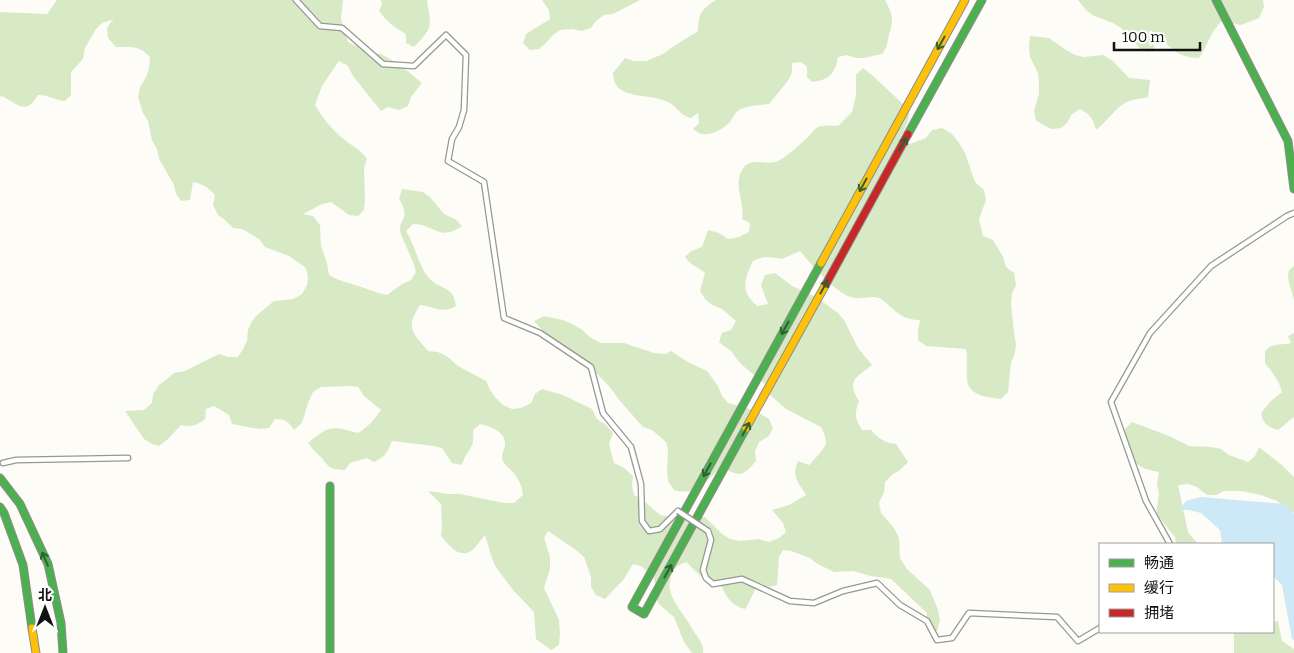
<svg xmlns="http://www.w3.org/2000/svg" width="1294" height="653" viewBox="0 0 1294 653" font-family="Bitter,'Noto Sans SC',serif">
	<rect width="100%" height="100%" fill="#fdfcf7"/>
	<path fill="#d8eac5" d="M57 0H343L341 19 348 42 371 53 381 54 399 64 422 83 411 97 408 106 399 110 388 107 381 111 353 76 348 66 339 61 322 86 315 105C322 117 330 127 340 136 349 145 360 148 367 159L364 168 365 199 364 210 358 216 349 215 331 202 322 204 303 214 313 216 320 225 321 246 327 263 329 275C341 282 354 284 367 289 374 291 380 294 387 295L402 284 411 280 416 272C414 263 410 255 406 246 404 240 400 235 400 228 400 223 403 221 404 217 406 210 402 204 399 199L402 189 423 192 430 197 444 214 455 219 462 226C439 242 434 224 413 224L406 231C415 245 419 268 430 279 442 291 453 285 456 306 441 314 435 307 420 305 405 328 412 332 428 351L438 352 448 357 458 366 486 381 490 390 495 397 503 405 512 409 521 408 531 403 535 394 542 389 563 395 592 409 597 419 606 425 613 433 609 444 614 463 624 468 633 476 632 485 634 495 643 500 660 515 670 517H705L722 534 730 539 740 541 759 539 769 542 779 538 786 532 783 523 772 510 789 505 806 495C798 481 791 477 798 461L809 465 821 452 826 444 825 436 821 427 786 409 769 394 765 384 742 365 736 358 732 352 719 342 722 333 731 330 736 321 722 309 712 305 705 299 700 291 705 273C697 266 691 266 685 257L691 251 702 247 708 230 719 233 728 239 739 237 749 232 750 223 742 219C745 202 733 186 742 170 750 156 765 166 778 161 785 158 802 143 808 137 810 135 813 131 815 129 821 124 831 126 838 126L852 112 856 95V75L863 68 872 75 904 105 909 113 908 121 899 141 907 145 926 138 932 130 942 128 952 134 959 143 965 153 975 182 984 190 986 200 979 219 983 236 993 240 1003 257 1006 267 1014 273 1016 285 1012 294 1011 303 1014 333 1016 344 1015 353 1011 363 1008 392 1001 399C987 397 967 396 967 378 966 368 968 361 966 349L926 346 918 340V330L920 320C909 320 901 317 893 309 889 306 885 301 881 299 871 294 861 301 851 297 834 292 811 264 800 251L782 259C770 257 764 255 753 261 744 280 740 291 757 306L768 304 761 285 765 275 775 273 792 286 816 297 838 313 844 320 858 348 872 365C856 378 846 380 859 401 854 414 855 419 862 430H871C879 439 885 443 896 444L908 462 900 470 893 474 885 482 884 492 879 503 881 513 894 528 899 538 900 558 907 569 930 590 938 610 940 620 937 631 926 628 927 613 891 579 871 576 853 571 834 572 816 563 810 558 791 551 783 550 779 557 777 585 769 587 759 583C753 591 751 601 745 609 730 605 726 596 720 583L712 587 686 562C678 565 673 568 671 577 666 593 676 603 684 616 688 621 691 627 694 632 699 639 704 644 703 653H692L684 642 674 617 660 605 654 596 656 588 654 579 641 566 633 564 624 579 605 599 596 595 591 587V577L584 557 576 550 548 531 544 538 550 557V569L544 588 559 620 560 634 559 645 551 650 536 639 534 612 513 590 495 566 492 558 485 535C481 539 477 547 471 551 458 559 448 544 441 536L442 524 441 504 428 491 448 494H460L504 503H514L523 495C522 484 517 476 509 468 507 466 505 465 504 463 499 455 505 451 505 444 506 432 490 426 480 424L473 430C475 451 467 448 462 465L452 463 442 448 434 446 392 441C388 452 385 457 374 462L367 458 350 463 345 470C328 470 330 467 320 456 315 452 312 448 308 443 330 425 331 426 358 433 368 427 374 420 381 410L364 396 358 387 349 386 321 387 313 392 308 403 302 423 294 430C289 422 285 419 275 419L269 428 259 429 232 424 229 415 214 406 206 409 205 419C197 426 191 427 181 425L168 439 159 446 152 444 144 439 125 411 144 410 152 403 153 394 159 385 167 379 174 373 185 371 219 354 228 357H238L243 349 247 341 248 330 252 321 257 315 274 301 293 299 302 294 307 285 308 277 306 268 289 256 265 247 260 240 251 234 242 229 233 228 225 220 218 215 213 205 215 195C208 187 203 184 193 182L190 200 181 201 176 194 174 185 159 159 157 149 152 140 148 121 143 113 138 97 140 87 146 77 149 68 150 57C139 45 132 47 116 47L108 38 107 28 114 17 111 20 102 23 96 29 85 48 83 59 71 72V95L65 101C54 100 50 95 38 95 26 116 18 104 2 96L0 97V12L47 14Z
		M381 0H427C431 27 434 26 414 47L406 43V34C395 28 386 21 379 11L382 4Z
		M542 0H640L613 14 604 15 596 21 591 28 582 31 572 29 560 30 553 35 546 43 539 49 530 50 523 43 526 34 550 19 549 10Z
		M716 0H885C893 16 894 18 889 35 887 44 888 46 882 54L863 58H856L847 55 838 57C835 73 830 80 812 82L807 77V67L801 62 792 63V73L787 82 769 104C760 105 750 105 741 109 733 113 734 118 729 123 722 130 709 137 699 133 697 132 695 130 693 129L699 123 698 113 691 118C678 114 679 108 668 102 653 94 626 99 616 85 614 81 613 77 613 73L625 58 634 61H646L663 54 671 48 698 31C698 15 702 8 716 0Z
		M1078 0H1263L1264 7 1259 18 1241 25 1222 21C1210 32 1208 45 1199 58 1183 58 1170 51 1162 37L1157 45 1150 52 1142 50 1121 28 1113 23 1094 16 1086 10Z
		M1030 36 1049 38 1066 50 1075 55 1084 57 1103 55 1113 61 1129 78 1150 80 1148 97C1141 99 1132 99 1125 103 1116 108 1105 123 1096 130 1093 119 1090 114 1080 109L1072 114 1067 123 1061 128 1052 129 1043 125 1036 120 1034 111 1039 94V83L1038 73 1030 57 1029 47Z
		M1294 266V300L1289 283 1288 276 1289 270Z
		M544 316 563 320 572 324 581 329 591 338 601 343H624L654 353 666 354 671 351 688 362 707 371 718 386 722 396 728 403 747 408 759 413 769 419 773 428 769 436 759 442 755 451 756 461C741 479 741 475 721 468 705 481 695 497 674 490L668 481 667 471 668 449 666 442 652 430 643 427 620 401 609 386 595 372 572 357 548 337 534 321Z
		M1294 333V417C1288 421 1284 426 1278 430 1268 427 1263 424 1261 413L1271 401 1282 392C1279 380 1272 372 1265 363V351C1274 342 1280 346 1291 343L1288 336Z
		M1132 422 1169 436 1189 446 1211 447 1221 449 1229 455 1248 462 1255 456 1259 447 1283 466 1294 477V513L1277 501 1261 495 1241 491H1224L1216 495H1207L1197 487 1188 484 1178 485 1188 532 1198 544H1176L1175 537 1156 514 1159 494 1157 484 1159 472C1137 469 1128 459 1121 439L1124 430Z
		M1278 621 1282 641 1294 649V653H1234V632H1273V622Z"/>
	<path fill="#cde8f7" d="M1201 497 1285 504 1294 514V640L1292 639 1282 585 1273 576V544H1222L1220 530 1201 513 1189 510H1179L1186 501Z"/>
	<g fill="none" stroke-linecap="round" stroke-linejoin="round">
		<g stroke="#979795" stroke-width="7">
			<path id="street" d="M296 0 320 26 342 28 383 64 414 66 446 35 466 55 464 110 459 127 452 139 448 161 484 182 504 318 540 333 591 367 603 413 631 447 641 484 642 521 649 531 660 529 678 511
				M3 463 16 460 128 458
				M708 531 711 540 703 570 706 578 713 584 742 579 790 601 814 603 843 591 877 583 900 605 927 621 937 640 952 638 969 613 1057 617 1078 641 1100 628
				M1170 544 1146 501 1111 402 1150 333 1211 266 1287 216 1294 213"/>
		</g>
		<g stroke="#8e8d8b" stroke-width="9">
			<path id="fast" d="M1216 0 1288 141 1294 189
				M908 134 982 0
				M746 428 644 614 632 607 821 263
				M0 478 20 504 48 564 61 623
				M330 486V653
				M0 507 4 513 23 565 32 628
				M61 623 63 653"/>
		</g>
		<g stroke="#8e8d8b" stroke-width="9">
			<path id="slow" d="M821 263 965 0
				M746 428 826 284
				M32 628 36 653"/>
		</g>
		<g stroke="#8e8d8b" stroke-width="9">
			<path id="jam" d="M826 284 908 134"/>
		</g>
		<use href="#street" stroke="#fffffe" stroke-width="4.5"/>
		<use href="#fast" stroke="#4caf50" stroke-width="7"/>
		<use href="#slow" stroke="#ffc107" stroke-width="7"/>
		<use href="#jam" stroke="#c62828" stroke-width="7"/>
		<g stroke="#979795" stroke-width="7" stroke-linecap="butt">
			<path id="street-bridge" d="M678 511 708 531"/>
		</g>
		<use href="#street-bridge" stroke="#fffffe" stroke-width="4.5"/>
	</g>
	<defs><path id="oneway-shaft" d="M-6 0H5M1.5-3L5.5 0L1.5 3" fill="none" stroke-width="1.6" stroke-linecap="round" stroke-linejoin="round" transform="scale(1.25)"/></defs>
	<g stroke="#2e6030">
		<use href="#oneway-shaft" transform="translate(941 43) rotate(119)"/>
		<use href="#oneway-shaft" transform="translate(903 144) rotate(-61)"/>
		<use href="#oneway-shaft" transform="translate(863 185) rotate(119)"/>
		<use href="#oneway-shaft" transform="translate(824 287) rotate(-61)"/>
		<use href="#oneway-shaft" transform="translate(785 328) rotate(119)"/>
		<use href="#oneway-shaft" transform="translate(746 429) rotate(-61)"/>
		<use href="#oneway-shaft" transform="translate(707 470) rotate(119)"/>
		<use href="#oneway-shaft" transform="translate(45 559) rotate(-113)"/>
		<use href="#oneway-shaft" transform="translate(668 571) rotate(-61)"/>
	</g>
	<rect x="1099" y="543" width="175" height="90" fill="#ffffff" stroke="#a0a0a0"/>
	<rect x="1109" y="559" width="25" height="8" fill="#4caf50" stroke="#a0a0a0"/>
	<text x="1144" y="568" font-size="15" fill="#111111">畅通</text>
	<rect x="1109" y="584" width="25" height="8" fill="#ffc107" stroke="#a0a0a0"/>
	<text x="1144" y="593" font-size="15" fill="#111111">缓行</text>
	<rect x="1109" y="609" width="25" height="8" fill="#c62828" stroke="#a0a0a0"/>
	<text x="1144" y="618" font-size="15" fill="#111111">拥堵</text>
	<g transform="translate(45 608)" stroke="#ffffff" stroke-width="4" paint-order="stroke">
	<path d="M0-4L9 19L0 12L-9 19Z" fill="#111111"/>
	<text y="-8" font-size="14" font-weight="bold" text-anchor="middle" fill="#111111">北</text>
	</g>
	<path d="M1114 42v8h86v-8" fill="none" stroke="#111111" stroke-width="2.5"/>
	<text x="1122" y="42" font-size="15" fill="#111111" stroke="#ffffff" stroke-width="4" paint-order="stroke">100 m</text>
</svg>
